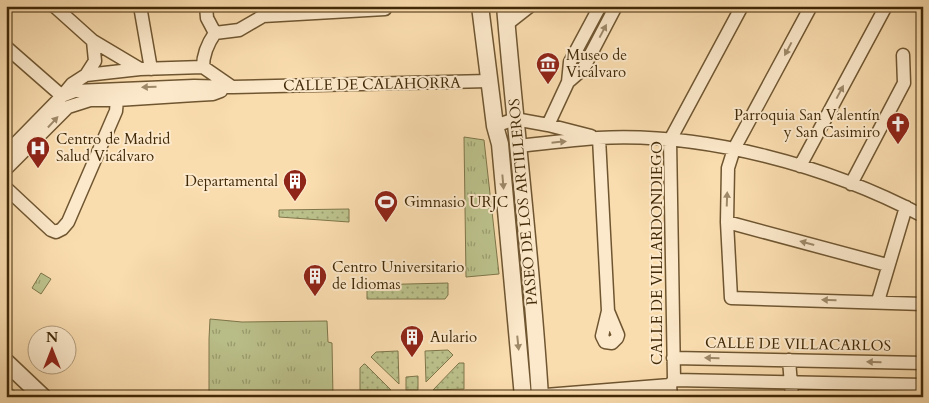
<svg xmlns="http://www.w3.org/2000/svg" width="929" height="403" viewBox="0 0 929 403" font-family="Cardo,serif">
	<defs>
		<pattern id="grass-tufts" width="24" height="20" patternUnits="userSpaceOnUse" patternTransform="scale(1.25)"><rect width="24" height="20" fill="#bcc28c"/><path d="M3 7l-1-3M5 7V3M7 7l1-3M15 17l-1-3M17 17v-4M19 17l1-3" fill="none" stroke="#9a9e70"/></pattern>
		<pattern id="garden-dots" width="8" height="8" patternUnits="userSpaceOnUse" patternTransform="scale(1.25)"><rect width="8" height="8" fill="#bcc28c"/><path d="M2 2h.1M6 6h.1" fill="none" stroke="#9a9e70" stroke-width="1.8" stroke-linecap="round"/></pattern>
	</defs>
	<rect width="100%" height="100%" fill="#faddaf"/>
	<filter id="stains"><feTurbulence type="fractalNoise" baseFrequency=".004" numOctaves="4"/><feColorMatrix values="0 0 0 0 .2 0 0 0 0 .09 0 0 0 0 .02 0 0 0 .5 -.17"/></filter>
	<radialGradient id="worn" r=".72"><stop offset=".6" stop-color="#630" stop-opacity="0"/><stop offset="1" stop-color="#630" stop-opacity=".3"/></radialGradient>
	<path fill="url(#grass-tufts)" stroke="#7e764a" d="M464 137 484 140 499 274 466 277Z
		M41 273 51 279 41 294 32 288Z
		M210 319 242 322 327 321 328 342 332 343 333 397H209V339Z
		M6 383 21 397H6Z"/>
	<path fill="url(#garden-dots)" stroke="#7e764a" d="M349 209V222L279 217V210Z
		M448 283V295L445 299H367V285Z
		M448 350 453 355 426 382 425 351Z
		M398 351 399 384 371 357 376 352Z
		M459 363H464V389L433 390Z
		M364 364H365L391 390H360V368Z
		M418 376V390H406V377Z
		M391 393V397H360V394Z"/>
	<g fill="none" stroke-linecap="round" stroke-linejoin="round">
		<g stroke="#6f5631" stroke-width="15">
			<path id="minor" d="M54 6 93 41 140 69
				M140 6 151 69
				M206 6 207 18 215 33
				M811 6 734 149 728 168 727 222 731 298 923 304
				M507 24 530 6
				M215 33 239 30 263 16 385 9V6
				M6 47 62 96 72 84 86 75 140 69 203 67 232 87
				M203 67C203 55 208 43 215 33
				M86 75 95 61 93 41
				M568 82 583 69 616 6
				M548 125 568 82 570 62 600 6
				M495 126 515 119 548 125 591 136
				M599 138 608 311 602 336 605 342 612 343 617 338 618 335 608 311
				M519 146C545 143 571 140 598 138 705 132 829 166 923 216
				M6 155 12 147 62 96 75 91 194 86 233 87 489 81
				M800 166 886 6
				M6 169 68 107 90 100H117L195 95 213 94 221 91
				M851 184 904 83 903 55
				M6 188 51 230 56 232 62 229 68 222 116 111 117 100
				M727 222 887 265
				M878 301 906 207
				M673 358 923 363
				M789 360 792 397
				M674 380 923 385
				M533 396 670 385
				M671 397 670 385 674 380 670 140 742 6"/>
		</g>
		<g stroke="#6f5631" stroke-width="19">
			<path id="tertiary" d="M480 6 495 126 500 144 523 397
				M505 6C516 136 532 266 540 397
				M6 362 43 397"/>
		</g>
		<use href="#minor" stroke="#fce9cb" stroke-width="12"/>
		<use href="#tertiary" stroke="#fce9cb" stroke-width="16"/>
	</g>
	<defs><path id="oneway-solid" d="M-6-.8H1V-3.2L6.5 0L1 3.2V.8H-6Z" transform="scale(1.25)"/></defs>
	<g fill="#9e8969">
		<use href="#oneway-solid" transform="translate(603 31) rotate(-62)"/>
		<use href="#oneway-solid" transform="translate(788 49) rotate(118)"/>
		<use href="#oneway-solid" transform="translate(149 87) rotate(178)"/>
		<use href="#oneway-solid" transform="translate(840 92) rotate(-62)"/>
		<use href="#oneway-solid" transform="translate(53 122) rotate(-47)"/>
		<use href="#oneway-solid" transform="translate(559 142) rotate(-6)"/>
		<use href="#oneway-solid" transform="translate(503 182) rotate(85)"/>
		<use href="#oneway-solid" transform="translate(727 199) rotate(-88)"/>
		<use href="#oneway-solid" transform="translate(807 243) rotate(-165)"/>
		<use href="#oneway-solid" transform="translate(829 300) rotate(-178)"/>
		<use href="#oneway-solid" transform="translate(518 343) rotate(84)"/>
		<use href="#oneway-solid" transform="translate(712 358) rotate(-179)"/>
		<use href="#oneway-solid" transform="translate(874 362) rotate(-179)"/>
	</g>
	<defs>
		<g id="museum-pin" transform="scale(1.25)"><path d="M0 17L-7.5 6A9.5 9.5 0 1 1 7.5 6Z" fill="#8f2418" stroke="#fce9cb"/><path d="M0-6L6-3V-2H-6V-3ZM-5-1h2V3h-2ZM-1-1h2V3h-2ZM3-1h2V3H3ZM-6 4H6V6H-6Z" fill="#fff"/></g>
		<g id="church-pin" transform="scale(1.25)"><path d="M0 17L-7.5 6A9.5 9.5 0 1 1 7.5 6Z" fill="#8f2418" stroke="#fce9cb"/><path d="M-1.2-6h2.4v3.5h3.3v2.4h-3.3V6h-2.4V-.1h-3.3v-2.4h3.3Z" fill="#fff"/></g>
		<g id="hospital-pin" transform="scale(1.25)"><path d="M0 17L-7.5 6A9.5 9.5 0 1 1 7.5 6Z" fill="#8f2418" stroke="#fce9cb"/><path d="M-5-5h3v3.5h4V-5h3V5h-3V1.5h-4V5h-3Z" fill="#fff"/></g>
		<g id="building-pin" transform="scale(1.25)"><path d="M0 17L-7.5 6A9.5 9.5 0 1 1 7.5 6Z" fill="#8f2418" stroke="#fce9cb"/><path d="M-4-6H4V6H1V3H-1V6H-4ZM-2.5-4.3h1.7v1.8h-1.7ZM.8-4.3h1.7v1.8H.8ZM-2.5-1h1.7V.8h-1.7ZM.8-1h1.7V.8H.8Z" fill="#fff"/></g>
		<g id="stadium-pin" transform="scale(1.25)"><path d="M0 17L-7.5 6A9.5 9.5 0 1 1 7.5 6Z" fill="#8f2418" stroke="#fce9cb"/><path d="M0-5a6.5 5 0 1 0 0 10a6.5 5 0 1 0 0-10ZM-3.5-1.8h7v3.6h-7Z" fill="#fff"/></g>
	</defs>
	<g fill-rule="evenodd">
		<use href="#museum-pin" x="548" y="64"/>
		<use href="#church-pin" x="898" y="124"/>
		<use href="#hospital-pin" x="38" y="148"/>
		<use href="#building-pin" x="295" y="181"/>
		<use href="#stadium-pin" x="386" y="202"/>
		<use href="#building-pin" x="315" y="276"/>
		<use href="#building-pin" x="412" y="337"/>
	</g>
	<g text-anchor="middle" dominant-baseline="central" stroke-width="4" stroke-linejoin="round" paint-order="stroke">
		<g font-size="15" fill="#412907" stroke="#fce9cb" text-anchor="start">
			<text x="566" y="55">Museo de<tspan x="566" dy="17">Vicálvaro</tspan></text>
			<text x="880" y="115" text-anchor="end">Parroquia San Valentín<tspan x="880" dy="17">y San Casimiro</tspan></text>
			<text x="56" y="139">Centro de Madrid<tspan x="56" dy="17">Salud Vicálvaro</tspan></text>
			<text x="278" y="181" text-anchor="end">Departamental</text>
			<text x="404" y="202">Gimnasio URJC</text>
			<text x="332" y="267">Centro Universitario<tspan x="332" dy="17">de Idiomas</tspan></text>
			<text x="430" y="337">Aulario</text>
		</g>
		<g font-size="15" fill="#412907" stroke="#fce9cb">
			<text transform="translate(372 84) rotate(-1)">CALLE DE CALAHORRA</text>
			<text transform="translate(523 202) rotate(-95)">PASEO DE LOS ARTILLEROS</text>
			<text transform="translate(657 253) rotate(-90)">CALLE DE VILLARDONDIEGO</text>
			<text transform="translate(798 344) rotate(1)">CALLE DE VILLACARLOS</text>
		</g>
	</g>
	<rect width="929" height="403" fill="none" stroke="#faddaf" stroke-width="25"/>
	<rect x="8" y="8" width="914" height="388" fill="none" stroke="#412907" stroke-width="2.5"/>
	<rect x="12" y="12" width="904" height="378" fill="none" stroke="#412907"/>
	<g transform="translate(52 350)"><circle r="24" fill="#fce9cb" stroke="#b19c7d"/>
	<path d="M0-4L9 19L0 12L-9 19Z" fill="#8f2418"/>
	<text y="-8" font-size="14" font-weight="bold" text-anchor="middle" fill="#412907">N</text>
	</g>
	<rect width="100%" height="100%" filter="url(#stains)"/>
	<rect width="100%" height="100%" fill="url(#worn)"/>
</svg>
